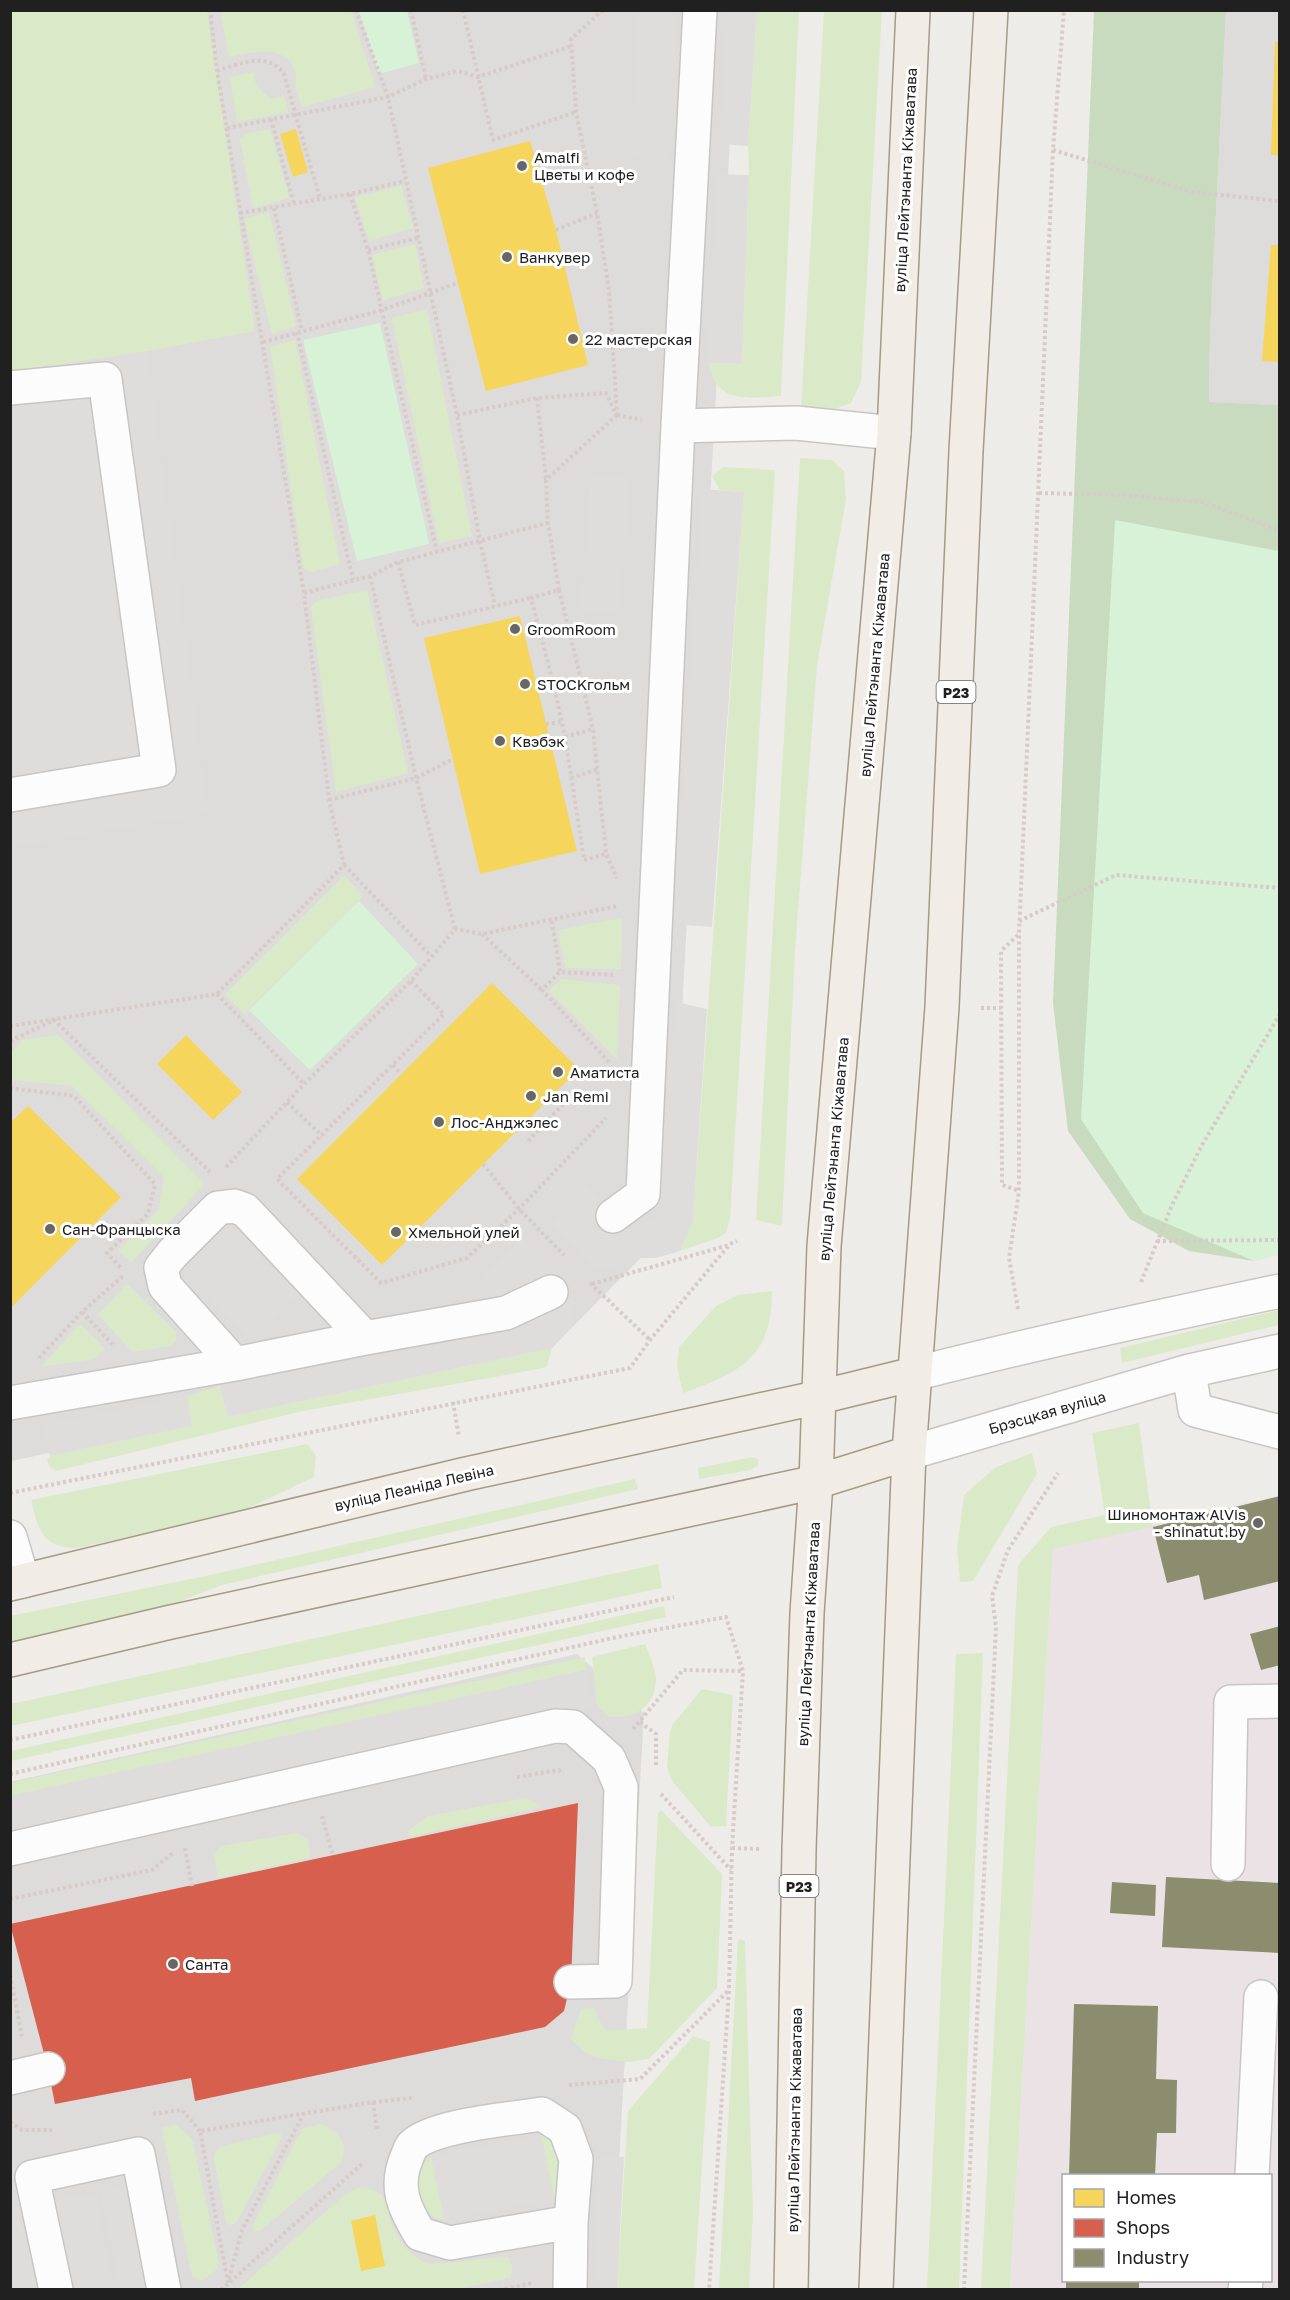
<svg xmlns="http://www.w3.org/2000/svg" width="1290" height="2300" viewBox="0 0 1290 2300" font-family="'Golos Text',sans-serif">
	<rect width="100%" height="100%" fill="#eeece8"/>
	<path fill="#dddcda" d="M11 11H737L670 1228 552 1348 11 1461Z
		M1226 11H1279V405L1209 402 1210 332Z
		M577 1654 644 1713 612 2289H11L10 1782Z"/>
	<path fill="#ebe2e6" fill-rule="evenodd" d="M1279 1496V2289L1010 2290 1053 1548ZM1064 2176H1270V2280H1064Z"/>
	<path fill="#daeac9" d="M11 11H207L255 331 147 351 11 372Z
		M220 11H351L375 87 302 107C300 101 298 95 296 89 295 83 297 76 295 71 286 42 250 53 229 57Z
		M757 11H799L781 396C750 398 715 405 709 363L742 364 749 175 748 146Z
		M824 11H882L861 382 851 403 835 409H801Z
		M255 72C252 85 261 92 272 99L284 96 288 112 237 122 230 77Z
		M270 129 289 198 253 208 240 139 245 134Z
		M401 186 413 228 369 241 355 197Z
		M269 212 296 326 272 334 244 219Z
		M415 244 424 288 383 300 372 255Z
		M427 309 472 536 439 543 392 318Z
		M295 340 340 564 311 572 303 567 270 347Z
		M800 458 832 460 844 471 846 499 817 666 795 950 782 1226 756 1220Z
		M723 467 775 470 730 1219 726 1233 718 1238 680 1251 693 1222 744 492 720 490 712 476Z
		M367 590 408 773 336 792 311 607 317 601Z
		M344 876 363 896 244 1014 225 994Z
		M622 918 621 969 565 968 558 930Z
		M561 979 620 985 617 1059 549 991Z
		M58 1035 205 1184 131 1262 118 1251 159 1209 164 1177 72 1086 11 1080V1053L22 1040Z
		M127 1284 176 1332V1340L170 1346 133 1352 98 1315Z
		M772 1291C772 1358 741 1372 683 1393L677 1366 679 1347 716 1306 738 1295Z
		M1279 1310V1325L1122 1363 1120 1348Z
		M80 1324 105 1349 94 1359 41 1367Z
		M552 1348 547 1367 528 1371 303 1411 56 1471 49 1466 47 1460 50 1456 191 1426 187 1396 220 1386 228 1417Z
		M1139 1423 1153 1527 1053 1549 1010 2289H981L1018 1565 1051 1527 1105 1515 1092 1433Z
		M307 1444 316 1455 314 1477 238 1513 77 1548C42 1548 38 1529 31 1500Z
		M1032 1453 1037 1474 973 1581 960 1582 957 1548 964 1495 996 1467Z
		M753 1457 758 1459V1466L751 1470 699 1479 698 1468Z
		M635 1479 638 1489 222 1585 135 1619 11 1646 10 1616 210 1575Z
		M658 1564 662 1588 11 1726V1704Z
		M664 1606 666 1617 11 1761V1751Z
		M645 1644C649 1654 657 1671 656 1681 654 1709 634 1718 609 1717L597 1704 592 1657Z
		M983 1653 959 2289H927L956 1654Z
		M585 1657 586 1670 11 1796 10 1783Z
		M702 1689 733 1695 726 1826 711 1827 672 1781 667 1768 670 1731 673 1724Z
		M526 1798 542 1807 409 1837 408 1831 428 1816Z
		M661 1810 722 1874 717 1988 649 2059 629 2062 604 2059 587 2054 571 2039 581 2009 594 2008 597 2017 606 2031 647 2028 658 1813Z
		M297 1833 308 1840 310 1858 218 1878 214 1854 221 1846Z
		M738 1939 745 1941 753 2215 749 2289H719Z
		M693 2036 710 2042 694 2289 617 2290 628 2111Z
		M321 2124C339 2132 349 2143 341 2162L260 2231H255L253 2225 302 2129Z
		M176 2125 192 2139 219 2263 215 2271 201 2281 192 2276 162 2128Z
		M277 2133 281 2134V2139L236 2223 230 2225 226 2222 214 2158C215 2152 217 2148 223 2146Z
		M541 2134 554 2136 561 2150 560 2191 554 2198Z
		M431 2156 444 2220C440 2219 437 2219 434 2217 422 2209 416 2185 420 2172 421 2165 426 2161 431 2156Z
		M358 2188C393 2189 383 2207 393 2228 399 2241 411 2256 424 2262 436 2267 490 2256 508 2257 513 2266 514 2270 509 2278L457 2289 237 2290 347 2193Z"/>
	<path fill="#c8dbbf" d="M1094 11H1226L1210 332 1209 402 1280 405 1279 1254 1254 1261 1189 1251 1130 1219 1068 1131 1053 1003Z"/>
	<path fill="#d8f2d8" d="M359 11H407L419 63 379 74Z
		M380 323 429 544 357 561 303 340Z
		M1115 520 1279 551 1280 1254 1254 1261 1143 1213 1081 1119Z
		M359 901 418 964 310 1070 249 1010Z"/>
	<path fill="#dedddc" d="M639 11H679L670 160 630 158Z
		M728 11H757L748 146 719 144Z
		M716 174 749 175 742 364 709 363Z
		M147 351 208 813 11 847V372Z
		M592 475 631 479 618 613 580 610Z
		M703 489 744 492 712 927 672 924Z
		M676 1002 707 1009 693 1222 680 1251 656 1258H641L618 1266 594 1268 552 1223 584 1186 633 1235 656 1216Z
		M230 1225 299 1295 253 1342 186 1270Z
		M522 1238 565 1283 573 1297 575 1313 569 1330 552 1348 228 1417 220 1386 528 1327 511 1295 493 1304 475 1287Z
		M187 1396 192 1426 50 1456 43 1425Z
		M586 1670 594 1709 11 1832 10 1796Z
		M541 2134 554 2198 444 2220 431 2156Z
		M600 2156 624 2157 617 2289H593Z
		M129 2187 149 2289H120L101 2193Z
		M96 2193 113 2289H13L10 2278V2209Z"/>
	<path fill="#f6d55c" d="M1275 42H1280V155H1271Z
		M296 129 308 172 293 177 280 134Z
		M530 141 556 230 588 365 486 391 428 168Z
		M1271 245H1280V362L1262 361Z
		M520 616 577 851 480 874 424 638Z
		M492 983 579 1069 382 1265 297 1179Z
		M186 1035 242 1092 213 1120 157 1064Z
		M28 1106 121 1197 10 1309V1123Z
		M375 2215 385 2266 361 2271 351 2221Z"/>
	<path fill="#d6604d" d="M578 1803 571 1982 564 2011 545 2027 195 2101 191 2078 55 2104 48 2069 10 1924Z"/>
	<path fill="#8c8c6e" d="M1280 1496V1581L1204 1600 1199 1575 1167 1583 1153 1527Z
		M1280 1626V1665L1261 1670 1250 1634Z
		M1166 1877 1280 1883V1953L1162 1947Z
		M1112 1882 1156 1885 1155 1916 1110 1913Z
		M1074 2004 1158 2006 1156 2079 1177 2080 1176 2133H1157L1155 2176H1069Z
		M1066 2280H1139V2290H1066Z"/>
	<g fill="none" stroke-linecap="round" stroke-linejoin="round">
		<g stroke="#c7c6c4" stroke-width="36">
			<path id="minor" d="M10 388 105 379 159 770 10 795
				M678 426 796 423 894 433
				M613 1216 643 1194 678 426 700 10
				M235 1364 165 1286 161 1268 172 1254 218 1208 234 1206 245 1210 365 1338
				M1189 1371 1195 1410 1280 1432
				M914 1374C1035 1343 1157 1317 1280 1291
				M10 1403 235 1364 365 1338 506 1313 551 1292
				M909 1453 1189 1371 1280 1351
				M10 1537 23 1581
				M10 1849 555 1726 573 1727 609 1759 621 1787 615 1981 571 1982
				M1228 1864 1231 1702 1280 1701
				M10 2078 48 2069
				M1252 2176 1261 1997
				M56 2290 32 2177 138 2154 164 2290
				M570 2290 571 2222 576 2159 565 2129 542 2114C511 2119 435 2125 413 2145 410 2147 409 2153 407 2157 394 2187 404 2208 420 2234L450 2243 571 2222
				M1245 2290 1246 2280"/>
		</g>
		<g stroke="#a49b85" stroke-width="36">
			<path id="major" d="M10 1584 466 1474 820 1397 914 1374
				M10 1660 171 1622 816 1482 909 1453
				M791 2290 799 1850 807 1613 816 1482 824 1246 894 433 913 10
				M876 2290 909 1453 942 1007 966 451 991 10"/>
		</g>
		<path stroke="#d7cac7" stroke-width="4" stroke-dasharray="3 3" stroke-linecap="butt" d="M356 10 388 97 457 415 480 541 495 606
			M411 10 426 79
			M463 10 493 140 576 112
			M603 10 571 39 576 112 597 213 609 290 617 415
			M217 71C240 64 267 50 284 74L320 199
			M271 119 294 204
			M227 128 388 97 426 79 458 71 478 77 572 46
			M1053 150 1192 192 1280 201
			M350 194 368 250 437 552
			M274 208 302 331
			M240 213 350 194 405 181
			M556 230 597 213
			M368 250 418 238
			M297 332 353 580
			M263 342 382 310 458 283
			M537 398 546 480
			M457 415 537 398 606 393 615 412
			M617 415 546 480 548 523 559 590 531 598 554 686 565 737 584 860 606 854 617 878
			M617 415 642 420
			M1039 493 1123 495 1203 502 1280 531
			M398 562 415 625 531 598
			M370 576 416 778 455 929
			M559 590 593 729 606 854
			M304 593 370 576 398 562 548 523
			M554 686 580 680
			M546 724 561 722
			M565 737 593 729
			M571 778 598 769
			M329 800 416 778 453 759
			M344 865 431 956
			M552 921 560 972
			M1019 921 1116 875 1280 888
			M482 934 542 990
			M1018 935 1001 951 1002 1185 1019 1191
			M411 981 444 1014 277 1179 381 1283 467 1258 519 1209 606 1118
			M217 994 304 1084
			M981 1008H1001
			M10 1026 217 994 344 865 329 800 304 593 217 71 210 10
			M10 1041 54 1020 210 1172
			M609 1062 542 990 560 972 614 975
			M393 1065 401 1074
			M10 1088 74 1096 155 1184 148 1214 107 1253 122 1269
			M287 1102 322 1136
			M528 1141 573 1094 608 1104
			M483 1164 519 1209 564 1255
			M226 1167 304 1084 411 981 455 929 482 934 617 906
			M1157 1241 1280 1240
			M1141 1282 1172 1205 1202 1145 1280 1014
			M590 1283 650 1340
			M592 1284 729 1245
			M1018 1309 1009 1258 1019 1191V934L1053 150 1064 10
			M82 1312 115 1347
			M39 1358 82 1312 124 1275
			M453 1402 459 1437
			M10 1493 630 1368 650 1340 730 1244 737 1241
			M640 1722 656 1734V1767
			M633 1729 683 1670 743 1671
			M10 1740 674 1597
			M10 1774 617 1637 726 1617 743 1671 732 1848 729 1990 709 2290
			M517 1777 559 1770 562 1772
			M661 1794 731 1870
			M322 1816 333 1856
			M185 1848 192 1886
			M732 1848 761 1849
			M10 1899 152 1870 173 1853
			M10 1975 22 2036
			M569 2085 640 2079 729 1990
			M373 2102 412 2098
			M153 2114 182 2110 200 2131
			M10 2122 22 2130H52
			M229 2279 242 2230 303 2115
			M228 2283 200 2131 373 2102 377 2129
			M221 2290 364 2162
			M499 2290 533 2283
			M964 2290 996 1627 992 1596 1008 1550 1058 1473"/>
		<use href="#minor" stroke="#fcfcfc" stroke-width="33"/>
		<use href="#major" stroke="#f1ece5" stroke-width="33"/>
	</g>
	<g fill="#686766" stroke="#fff" stroke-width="2">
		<circle cx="522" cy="166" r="6"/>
		<circle cx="507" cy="257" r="6"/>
		<circle cx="573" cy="339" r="6"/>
		<circle cx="515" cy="629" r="6"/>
		<circle cx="525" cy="684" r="6"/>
		<circle cx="500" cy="741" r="6"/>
		<circle cx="558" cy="1072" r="6"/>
		<circle cx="531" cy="1096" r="6"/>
		<circle cx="439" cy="1122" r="6"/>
		<circle cx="50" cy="1229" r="6"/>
		<circle cx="396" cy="1232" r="6"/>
		<circle cx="1258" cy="1523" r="6"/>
		<circle cx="173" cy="1964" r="6"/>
	</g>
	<g text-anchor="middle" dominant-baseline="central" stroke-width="6" stroke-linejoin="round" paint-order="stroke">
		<g fill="#fff" stroke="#636363" stroke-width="1.5">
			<rect x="936.5" y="681" width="39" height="22" rx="4.5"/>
			<rect x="779.5" y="1875" width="39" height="22" rx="4.5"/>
		</g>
		<g font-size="14" font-weight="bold" fill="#202020">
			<text x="956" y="692">Р23</text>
			<text x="799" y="1886">Р23</text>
		</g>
		<g font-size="15" fill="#202020" stroke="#fff" text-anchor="start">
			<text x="534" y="157">Amalfi<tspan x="534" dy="17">Цветы и кофе</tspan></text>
			<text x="519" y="257">Ванкувер</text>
			<text x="585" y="339">22 мастерская</text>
			<text x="527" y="629">GroomRoom</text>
			<text x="537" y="684">STOCKгольм</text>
			<text x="512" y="741">Квэбэк</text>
			<text x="570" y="1072">Аматиста</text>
			<text x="543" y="1096">Jan Remi</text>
			<text x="451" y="1122">Лос-Анджэлес</text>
			<text x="62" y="1229">Сан-Францыска</text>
			<text x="408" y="1232">Хмельной улей</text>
			<text x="1246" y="1514" text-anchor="end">Шиномонтаж AlVis<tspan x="1246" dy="17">- shinatut.by</tspan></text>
			<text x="185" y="1964">Санта</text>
		</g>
		<g font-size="15" fill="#202020" stroke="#fff">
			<text transform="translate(905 180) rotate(-87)">вуліца Лейтэнанта Кіжаватава</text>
			<text transform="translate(874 665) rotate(-85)">вуліца Лейтэнанта Кіжаватава</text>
			<text transform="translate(833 1149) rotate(-85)">вуліца Лейтэнанта Кіжаватава</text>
			<text transform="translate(1047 1412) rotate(-16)">Брэсцкая вуліца</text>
			<text transform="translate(414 1487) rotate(-13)">вуліца Леаніда Левіна</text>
			<text transform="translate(808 1634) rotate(-87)">вуліца Лейтэнанта Кіжаватава</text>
			<text transform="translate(794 2120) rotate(-89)">вуліца Лейтэнанта Кіжаватава</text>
		</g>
	</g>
	<rect width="1290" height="2300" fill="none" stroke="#202020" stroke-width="24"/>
	<rect x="1062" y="2174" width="210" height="108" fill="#ffffff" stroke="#a6a6a6" stroke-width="1.5"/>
	<rect x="1074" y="2189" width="30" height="18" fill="#f6d55c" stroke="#a6a6a6" stroke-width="1.5"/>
	<text x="1116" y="2204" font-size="18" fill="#202020">Homes</text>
	<rect x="1074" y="2219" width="30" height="18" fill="#d6604d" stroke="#a6a6a6" stroke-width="1.5"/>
	<text x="1116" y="2234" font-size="18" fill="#202020">Shops</text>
	<rect x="1074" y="2249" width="30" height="18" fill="#8c8c6e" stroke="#a6a6a6" stroke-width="1.5"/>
	<text x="1116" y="2264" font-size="18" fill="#202020">Industry</text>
</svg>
